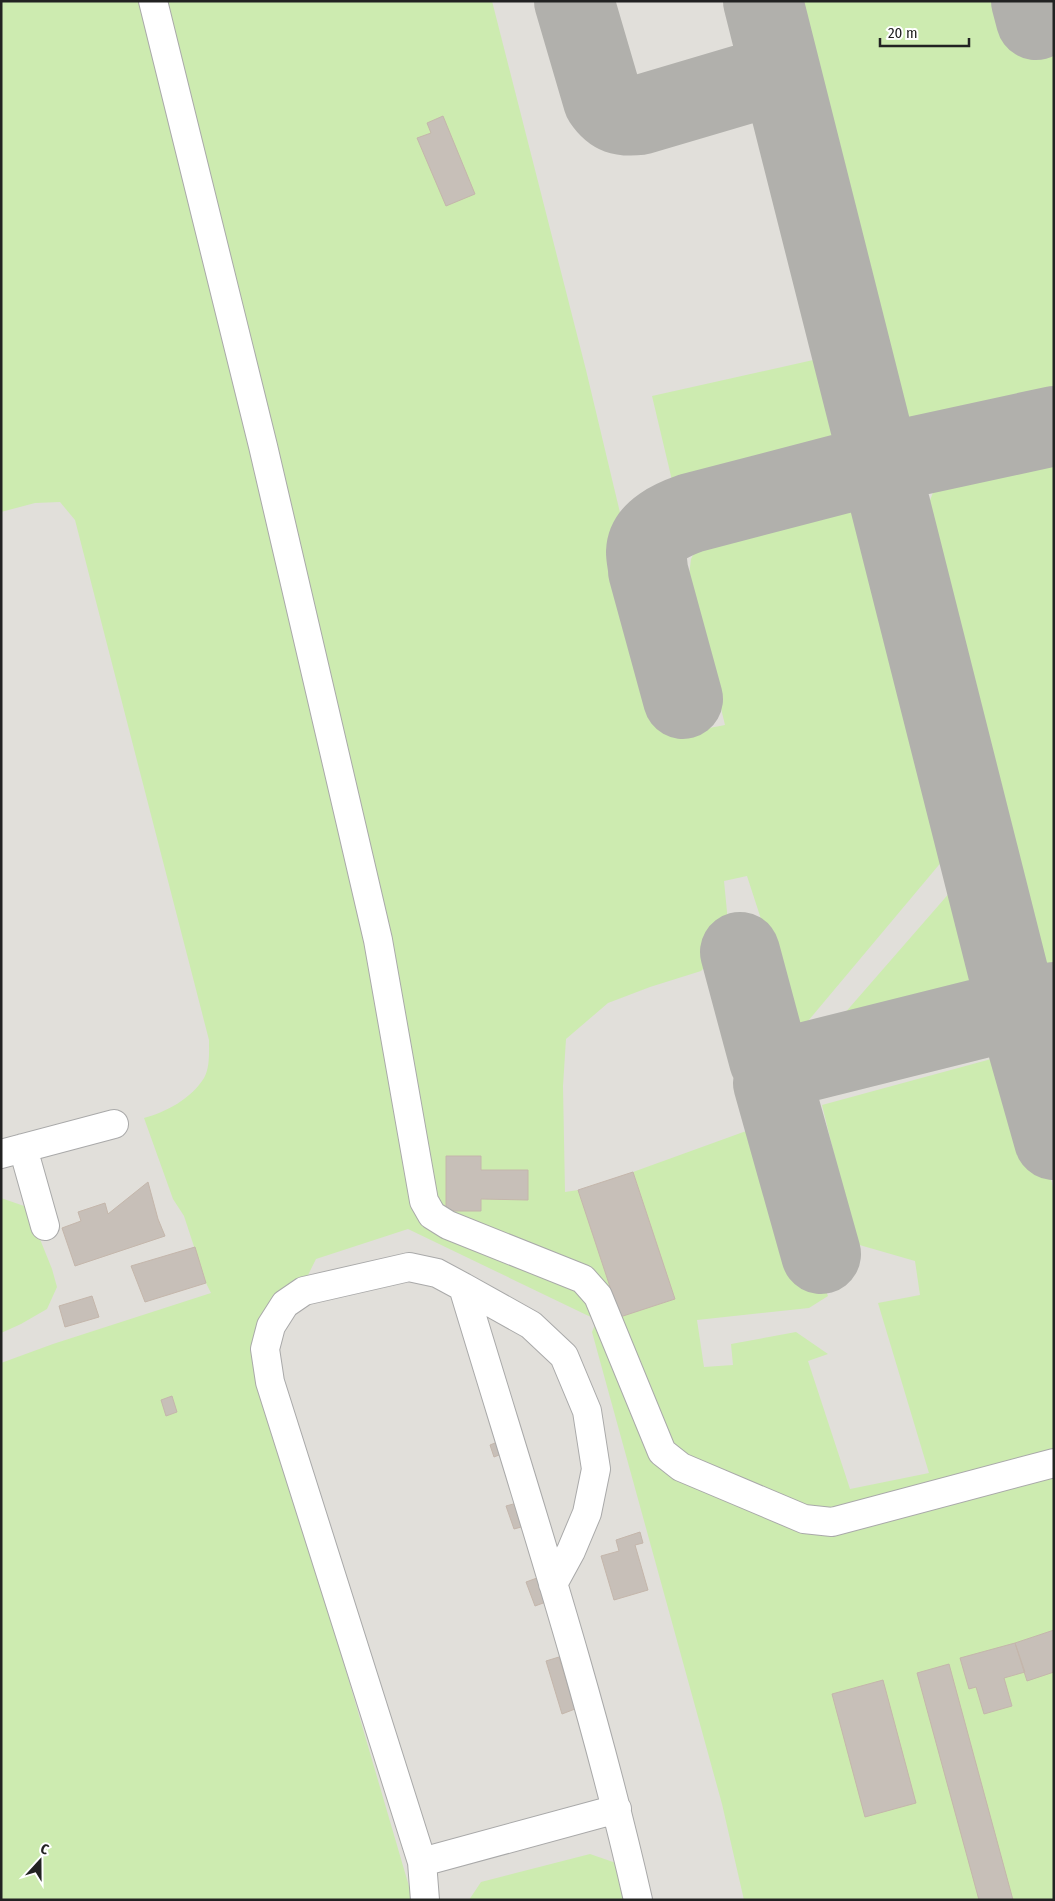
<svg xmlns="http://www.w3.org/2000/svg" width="1055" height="1901" viewBox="0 0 1055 1901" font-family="'Fira Sans Condensed',sans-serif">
	<rect width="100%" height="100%" fill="#f2efe9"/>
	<path fill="#e1dfda" d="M1 1H1054V1900H1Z"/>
	<path fill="#cdebb0" d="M1 1H492L586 370 673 735 725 725 689 576 691 559 698 545 858 507 882 518 964 835 798 1033 747 876 724 881 728 922 720 952 701 971 650 987 608 1003 566 1039 563 1086 565 1192 578 1190 620 1317 675 1299 633 1172 760 1126 828 1296 809 1308 697 1320 704 1367 733 1365 731 1344 796 1332 828 1354 808 1361 850 1489 929 1473 878 1303 920 1295 915 1261 856 1244 822 1105 1017 1052 1054 1191V1900H744L722 1804 592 1332 597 1320 408 1229 316 1259 306 1279 291 1290 263 1387 413 1900H1V1363L53 1344 211 1293 206 1283 184 1216 173 1199 144 1118C166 1112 191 1099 204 1078 210 1068 209 1052 209 1040L75 520 60 502 35 503 1 512Z
		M796 1H1005L1019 55 1054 44V419L936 447 905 433Z
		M840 354 867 442 857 464 695 507 675 493 652 396Z
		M1054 454V996L925 513 936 485Z
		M972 867 1007 993 996 1008 810 1053Z
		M1 1198 27 1207 52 1269 57 1287 47 1309 21 1324 1 1333Z
		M590 1854 616 1863 634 1900H469L481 1882Z"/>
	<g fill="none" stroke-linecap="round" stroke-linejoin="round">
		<path stroke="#b1b0ac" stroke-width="80" d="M574 1 603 100C613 115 622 117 640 115L758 80C773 79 779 85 787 97
			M763 1 1022 1027 1054 1140
			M1031 1 1036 20
			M683 699 648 571C648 565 646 558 646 552 647 530 674 519 691 513L879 464 1054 426
			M740 952 769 1060 778 1069
			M821 1254 773 1083 778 1069 1018 1009 1054 1002"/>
	</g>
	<path fill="#c7bfb8" stroke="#c4b6ab" d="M443 116 475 194 446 206 417 138 431 133 427 123Z
		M446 1156H481V1170H528V1200L481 1199V1211H446Z
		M633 1172 675 1299 620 1317 578 1190Z
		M148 1182 158 1219 165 1236 75 1266 62 1228 81 1221 78 1212 105 1203 108 1214Z
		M195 1247 206 1283 145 1302 131 1266Z
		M92 1296 99 1317 65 1327 59 1306Z
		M172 1396 177 1412 166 1416 161 1400Z
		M500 1441 504 1453 494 1457 490 1445Z
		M517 1503 525 1526 514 1529 506 1506Z
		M640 1532 643 1543 635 1545 648 1590 614 1600 601 1556 619 1551 616 1540Z
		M537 1578 546 1602 535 1606 526 1582Z
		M1054 1630V1672L1027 1681 1015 1643Z
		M1015 1643 1025 1672 1004 1678 1012 1706 984 1714 976 1687 969 1689 960 1658Z
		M559 1657 575 1709 562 1714 546 1661Z
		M949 1664 1013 1900H979L917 1673Z
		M883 1680 916 1803 865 1817 832 1694Z"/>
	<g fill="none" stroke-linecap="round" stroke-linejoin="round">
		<g stroke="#a9a9a9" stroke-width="30">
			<path id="minor" d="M153 1 263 446 378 940 424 1201 432 1215 448 1225 583 1279 598 1296 662 1452 681 1467 804 1519 832 1522 1054 1463
				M23 1148 45 1226
				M1 1154 114 1124
				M463 1287 531 1325 564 1356 587 1411 596 1469 587 1513 571 1551 553 1584
				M422 1862 617 1809
				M425 1900 422 1862 270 1382 265 1349 271 1326 285 1304 304 1291 409 1267 437 1273 463 1287C524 1490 591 1693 638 1900"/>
		</g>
		<use href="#minor" stroke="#fff" stroke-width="28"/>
	</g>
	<rect width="1055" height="1901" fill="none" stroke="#222222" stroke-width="5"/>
	<g transform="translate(40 1861) rotate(21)" stroke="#ffffff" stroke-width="4" paint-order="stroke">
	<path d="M0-4L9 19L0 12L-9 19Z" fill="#222222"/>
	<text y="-8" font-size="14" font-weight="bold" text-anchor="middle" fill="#222222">С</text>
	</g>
	<path d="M880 38v8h89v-8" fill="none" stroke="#222222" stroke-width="2.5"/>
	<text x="888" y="38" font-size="15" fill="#222222" stroke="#ffffff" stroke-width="4" paint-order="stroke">20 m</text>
</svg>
